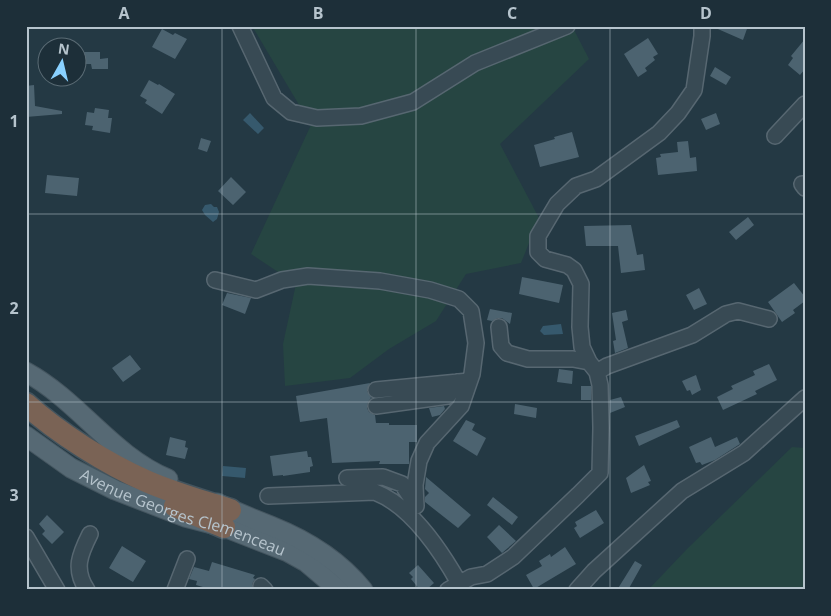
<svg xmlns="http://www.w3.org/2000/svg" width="831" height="616" viewBox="0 0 831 616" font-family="'Open Sans',sans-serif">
	<rect width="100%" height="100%" fill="#243944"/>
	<path fill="#264542" d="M252 26H572L589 59 500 144 539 218 521 263 466 274 436 321 389 349 350 378 285 386 283 344 296 284 251 254 311 125Z
		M792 447 805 448V590H648L687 549Z"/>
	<path fill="#36596d" d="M250 113 264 128 258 134 243 120Z
		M211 204 214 207H217L219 212 217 219 213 222 205 215 202 210 205 205Z
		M561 324 563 334 544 335 540 331 543 326Z
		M223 466 246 468 245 478 222 476Z"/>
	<path fill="#4c6370" d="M711 26H748L743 40Z
		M162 29 173 35 175 33 187 39 175 59 152 47Z
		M648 38 658 54 653 57 655 60 645 68 647 71 638 77 624 54Z
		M805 39V69L800 75 788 65 793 58 791 56Z
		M84 52H100V59L108 58V69H92L91 64H84Z
		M715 67 731 77 726 85 710 76Z
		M149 80 158 85 159 84 175 94 162 114 145 103 147 100 140 96Z
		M34 85 35 106 62 111V114L26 117V86Z
		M95 108 109 110 108 118H112L110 133 92 130 93 126 85 125 87 112 94 113Z
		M716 113 720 124 706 130 701 119Z
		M572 132 579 157 540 167 534 145 555 139 554 137Z
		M201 138 211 141 207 152 198 149Z
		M688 141 690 158 696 157 697 171 658 175 656 158 661 157 660 154 678 152 677 142Z
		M47 175 79 178 77 196 45 193Z
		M231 177 246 192 233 205 218 191Z
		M748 217 754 225 736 240 729 232Z
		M631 225 637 255 643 254 645 270 621 273 618 246H586L584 226Z
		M522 277 563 285 559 303 519 294Z
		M794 283 805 297V301L793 310 795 313 782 322 768 302Z
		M699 288 707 304 694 310 686 295Z
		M227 293 251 298 245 314 222 305Z
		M490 309 512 313 510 324 502 318H498L492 321 487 320Z
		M626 310 628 320 622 322 628 348 615 353 613 341 616 340 612 313Z
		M130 355 141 369 123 382 112 368Z
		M769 364 777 380 755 391 757 394 723 410 717 397 733 389 731 386 755 375 753 371Z
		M559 369 573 371 572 384 557 382Z
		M696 375 701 390 692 395 690 390 687 391 682 381Z
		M370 383 367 391 371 398 368 402 367 408 369 412 375 415 376 423H389V425H417V442H409V464H379L380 461 332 463 327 418 300 422 296 396Z
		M581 386H591V400H581Z
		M621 397 625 407 610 413V400Z
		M515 404 537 408 536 418 514 414Z
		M444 406 445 409 440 415 432 417 429 408Z
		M466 420 475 424 472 430 486 438 477 456 453 441Z
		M677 420 680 427 639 446 635 436Z
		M170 437 186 441 185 447 188 448 185 459 166 455Z
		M711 437 715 447 737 437 740 444 715 460 702 465 700 462 696 463 689 447Z
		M307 451 308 457H311L313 466 310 467V472L283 476V475L273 476 270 456Z
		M644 465 651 481 648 482 650 485 631 493 626 478Z
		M426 477 471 515 458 528 425 502V497L429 493 425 489Z
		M493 497 518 517 512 525 487 505Z
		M596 510 604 523 580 538 574 528 577 526 575 522Z
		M47 515 64 532 52 544 42 534 45 531 39 524Z
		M499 525 516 541 502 553 487 537Z
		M122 546 146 561 133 582 109 568Z
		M565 547 576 564 534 589 526 575 542 566 539 561 550 554 551 557Z
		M635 561 642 565 628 590H617Z
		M212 562 255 575 253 578 255 579 252 584 253 590H213L196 585 197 581 189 579 194 567 209 571Z
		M418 565 434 583 426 590H420L411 579 413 577 409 573Z"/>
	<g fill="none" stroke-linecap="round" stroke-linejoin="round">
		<g stroke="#576771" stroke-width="18">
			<path id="minor" d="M240 26 274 98 291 112 317 118 361 116 413 102 475 63 567 26
				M775 136 805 104
				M802 184 805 188
				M215 280 256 290 282 280 308 276 380 281 430 290 459 299 471 311 476 343 472 374 461 406 427 443 419 461 415 485 416 506
				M499 327 501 346 507 353 528 359H573L589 362
				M597 372 607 366 692 335 726 314 738 311 769 319
				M376 390 469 381
				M376 406 448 396 457 382
				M347 478 383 477 402 484 416 505
				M268 496 375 492C411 506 441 551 459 583
				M26 537 57 590
				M261 586 265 590
				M87 590C73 569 80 554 90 534
				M175 590 187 559
				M448 590 471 577 487 574 513 557 578 495 600 473 601 428 600 385 597 372 589 362 582 347 580 327 581 284 574 270 567 265 545 259 538 252V236L557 204 576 186 596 179 659 133 678 113 694 90 702 36V26
				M577 590 594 571 682 491 744 453 805 398"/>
		</g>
		<g stroke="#455660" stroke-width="21">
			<g id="major">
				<path d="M26 372C79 401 112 456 168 479"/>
				<path id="s1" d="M26 436 71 468 115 490 185 517 224 527 288 552 306 562 339 590"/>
				<path d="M217 503C235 512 253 519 271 526 306 540 339 560 363 590"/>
			</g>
		</g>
		<g stroke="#43545e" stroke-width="25">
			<path id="highway" d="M26 404C58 433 107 464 146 481 173 493 202 501 230 510
				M175 506 224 527"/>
		</g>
		<use href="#minor" stroke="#384a54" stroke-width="15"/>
		<use href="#major" stroke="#566974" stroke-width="19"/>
		<use href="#highway" stroke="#7a6355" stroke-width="22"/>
	</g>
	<path fill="none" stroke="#b6c4cd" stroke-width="1" stroke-opacity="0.55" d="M222 26V590M416 26V590M610 26V590M26 214H805M26 402H805"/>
	<g text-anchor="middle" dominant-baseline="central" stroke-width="4" stroke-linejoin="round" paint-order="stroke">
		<g font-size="16" fill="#b6c4cd" stroke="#1d2f39">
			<text stroke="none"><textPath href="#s1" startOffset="176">Avenue Georges Clemenceau</textPath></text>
		</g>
	</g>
	<rect width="831" height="616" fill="none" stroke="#1d2f39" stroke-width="55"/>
	<g transform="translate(62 62) rotate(8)"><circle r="24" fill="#1d2f39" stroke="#5a6b74"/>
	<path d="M0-4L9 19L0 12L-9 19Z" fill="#89d1ff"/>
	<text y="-8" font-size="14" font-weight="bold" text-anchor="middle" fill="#b6c4cd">N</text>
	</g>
	<rect x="28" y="28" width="776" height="560" fill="none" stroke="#b6c4cd" stroke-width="2"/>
	<g font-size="16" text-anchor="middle" font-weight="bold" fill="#b6c4cd">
		<text x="124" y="19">A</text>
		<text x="318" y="19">B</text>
		<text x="512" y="19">C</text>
		<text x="706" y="19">D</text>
		<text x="14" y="127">1</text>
		<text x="14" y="314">2</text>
		<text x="14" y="501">3</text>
	</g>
</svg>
